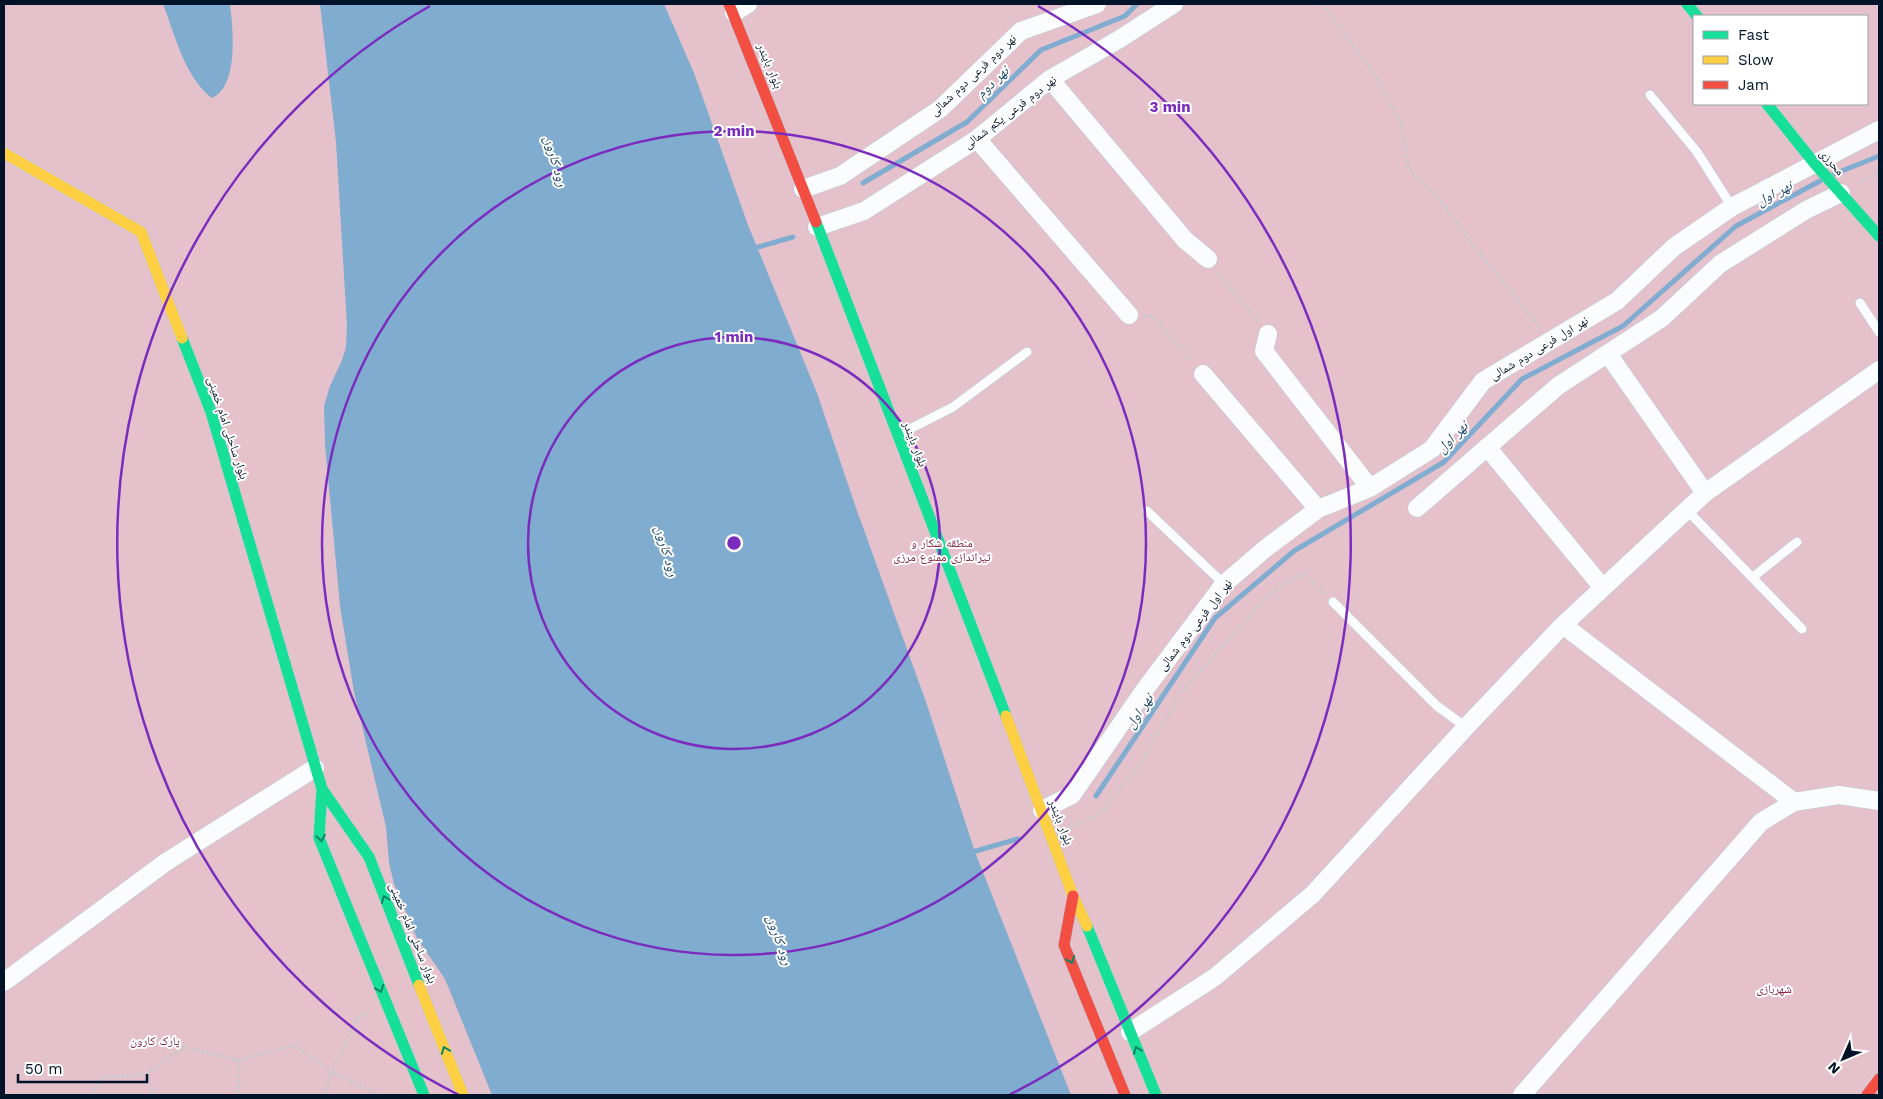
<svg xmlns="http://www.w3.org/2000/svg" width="1883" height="1099" viewBox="0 0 1883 1099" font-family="'Work Sans','Noto Naskh Arabic',sans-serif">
	<rect width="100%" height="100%" fill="#e3eaf0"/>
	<path fill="#e5c1cc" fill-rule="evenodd" d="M4 4H1879V1095H4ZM1694 16H1867V104H1694Z"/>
	<path fill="#80acd0" d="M163 4H230C233 28 239 86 212 98 185 78 175 35 163 4Z
		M320 4H664L694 73 748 225 817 393 855 505 926 702 975 852 1071 1095H492L445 979 417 938 394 884 389 863 386 827 354 692 340 606 325 445 324 406 330 386 342 360 346 347 347 326 336 142Z"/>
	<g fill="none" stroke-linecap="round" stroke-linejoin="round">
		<path stroke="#80acd0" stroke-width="5" d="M1832 175 1879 156
			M863 183 967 122 1041 50 1125 16 1137 4
			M751 249 793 237
			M1096 796 1215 618 1294 551 1444 462 1522 379 1623 326 1736 226 1820 181
			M969 853 1018 839"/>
		<g stroke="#b9c9d8" stroke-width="10">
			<path id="lane" d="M1650 95 1697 152 1732 207
				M1860 303 1879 332
				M900 434 953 407 1027 352
				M1687 510 1802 629
				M1147 511 1224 584
				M1753 577 1797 542
				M1333 602 1437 706 1466 727"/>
		</g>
		<g stroke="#b9c9d8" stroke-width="19">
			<path id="street" d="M734 13 748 4
				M1050 79 1185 240 1208 259
				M977 139 1129 315
				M803 189 840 176 940 109 1021 31 1097 4
				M817 227 864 211 977 139 1050 79 1118 40 1174 4
				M1268 334 1264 351 1370 488
				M1608 354 1705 493
				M1203 374 1318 509
				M1487 447 1603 588
				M1417 508 1558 386 1662 318 1720 264 1806 210 1841 193
				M1563 625 1794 802
				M1042 810 1072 795 1143 692 1224 584 1266 548 1318 509 1370 488 1432 449 1483 381 1617 301 1674 247 1732 207 1879 130
				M4 982 166 862 315 768
				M1130 1032 1215 977 1313 894 1466 727 1563 625 1705 493 1879 370
				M1522 1095 1761 822 1794 802 1839 795 1879 801"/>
		</g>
		<g stroke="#b9c9d8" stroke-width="12">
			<path id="fast" d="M1687 4 1697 16
				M1767 104 1815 164 1879 236
				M816 222 1006 716
				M182 338 211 412 322 789 369 857 419 985
				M322 789 319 838 424 1095
				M1087 926 1156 1095"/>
		</g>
		<g stroke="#b9c9d8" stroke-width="12">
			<path id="slow" d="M4 153 141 232 182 338
				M1006 716 1073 896 1087 926
				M419 985 463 1095"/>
		</g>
		<g stroke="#b9c9d8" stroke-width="12">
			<path id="jam" d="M729 4 816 222
				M1073 896 1064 945 1125 1095
				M1867 1095 1879 1079"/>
		</g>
		<path stroke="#c5c9cd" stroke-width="3" stroke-dasharray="2.5 2.5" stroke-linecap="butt" d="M1323 4 1372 71 1401 121 1408 168 1437 197 1475 248 1541 328
			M1858 184 1879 172
			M1218 272 1258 322
			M1144 316H1152L1193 362
			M1069 828 1100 814 1143 760 1182 691 1271 593 1303 573 1325 594
			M239 1060V1095
			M146 1074 155 1095
			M91 1095 101 1078 146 1074 184 1047 239 1060 294 1045 332 1072 358 1017 369 1012
			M323 1095 332 1072 378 1095"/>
		<use href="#lane" stroke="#fbfcfd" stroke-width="9"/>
		<use href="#street" stroke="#fbfcfd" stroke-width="18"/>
		<use href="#fast" stroke="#16e098" stroke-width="11"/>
		<use href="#slow" stroke="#ffcf43" stroke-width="11"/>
		<use href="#jam" stroke="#f24e42" stroke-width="11"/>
	</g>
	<defs><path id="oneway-chevron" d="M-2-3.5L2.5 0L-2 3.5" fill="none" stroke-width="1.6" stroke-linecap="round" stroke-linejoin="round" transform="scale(1.25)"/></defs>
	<g stroke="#0c8466">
		<use href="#oneway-chevron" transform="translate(321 838) rotate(81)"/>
		<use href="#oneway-chevron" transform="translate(385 899) rotate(-112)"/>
		<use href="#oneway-chevron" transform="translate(1071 960) rotate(68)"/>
		<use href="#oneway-chevron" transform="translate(380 989) rotate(68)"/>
		<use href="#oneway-chevron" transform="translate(445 1050) rotate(-112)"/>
		<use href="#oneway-chevron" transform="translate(1137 1050) rotate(-112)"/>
	</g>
	<g fill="none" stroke="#7b2cbf" stroke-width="2.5">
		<circle cx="734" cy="543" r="206"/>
		<circle cx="734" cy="543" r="412"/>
		<path d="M459 1095A617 617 0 0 1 430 6M1038 6A617 617 0 0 1 1009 1095"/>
	</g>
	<g text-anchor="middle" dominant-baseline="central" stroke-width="4" stroke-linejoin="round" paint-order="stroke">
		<g font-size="12" fill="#001328" stroke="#fff">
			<text transform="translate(770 66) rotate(68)">بلوار بایندر</text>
			<text transform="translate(973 75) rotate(-43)">نهر دوم فرعی دوم شمالی</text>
			<text transform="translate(1010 112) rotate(-37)">نهر دوم فرعی یکم شمالی</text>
			<text transform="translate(1832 162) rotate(49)">محرزی</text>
			<text transform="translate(1539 348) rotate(-31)">نهر اول فرعی دوم شمالی</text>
			<text transform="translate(228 428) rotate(72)">بلوار ساحلی امام خمینی</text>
			<text transform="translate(915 444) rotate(69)">بلوار بایندر</text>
			<text transform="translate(1195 625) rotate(-52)">نهر اول فرعی دوم شمالی</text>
			<text transform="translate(1061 822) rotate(69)">بلوار بایندر</text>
			<text transform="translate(413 933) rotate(68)">بلوار ساحلی امام خمینی</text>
		</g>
		<g font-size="12" fill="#822743" stroke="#fff">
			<text x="942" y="543">منطقه شکار و<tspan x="942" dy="14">تیراندازی ممنوع مرزی</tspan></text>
			<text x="1774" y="989">شهربازی</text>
			<text x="155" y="1041">پارک کارون</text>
		</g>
		<g font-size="14" font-style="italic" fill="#194568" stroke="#fff">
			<text transform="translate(992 82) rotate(-44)">نهر دوم</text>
			<text transform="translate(556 161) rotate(74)">رود کارون</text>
			<text transform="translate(1774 193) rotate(-28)">نهر اول</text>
			<text transform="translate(1452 437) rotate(-46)">نهر اول</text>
			<text transform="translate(667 551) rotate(74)">رود کارون</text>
			<text transform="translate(1139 711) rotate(-56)">نهر اول</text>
			<text transform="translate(780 940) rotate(71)">رود کارون</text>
		</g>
	</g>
	<circle cx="734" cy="543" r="8" fill="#7b2cbf" stroke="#fff" stroke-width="2.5"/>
	<g font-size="15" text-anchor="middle" font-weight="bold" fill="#7b2cbf" stroke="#fff" stroke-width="4" stroke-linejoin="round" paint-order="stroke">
		<text x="1170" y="112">3 min</text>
		<text x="734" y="136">2 min</text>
		<text x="734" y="342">1 min</text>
	</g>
	<rect width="1883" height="1099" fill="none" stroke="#001328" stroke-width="10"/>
	<rect x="1693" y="15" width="175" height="90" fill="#ffffff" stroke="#99a1a9"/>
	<rect x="1703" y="31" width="25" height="8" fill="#16e098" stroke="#99a1a9"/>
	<text x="1738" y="40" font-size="15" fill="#001328">Fast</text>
	<rect x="1703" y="56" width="25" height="8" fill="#ffcf43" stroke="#99a1a9"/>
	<text x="1738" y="65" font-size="15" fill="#001328">Slow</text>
	<rect x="1703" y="81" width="25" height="8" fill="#f24e42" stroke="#99a1a9"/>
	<text x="1738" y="90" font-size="15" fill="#001328">Jam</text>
	<g transform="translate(1843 1059) rotate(225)" stroke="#ffffff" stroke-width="4" paint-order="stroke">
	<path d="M0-4L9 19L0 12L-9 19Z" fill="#001328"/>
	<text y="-8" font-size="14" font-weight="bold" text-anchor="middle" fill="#001328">N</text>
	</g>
	<path d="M18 1074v8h129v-8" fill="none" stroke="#001328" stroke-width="2.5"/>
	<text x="25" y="1074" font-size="15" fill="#001328" stroke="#ffffff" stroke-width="4" paint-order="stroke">50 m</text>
</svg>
